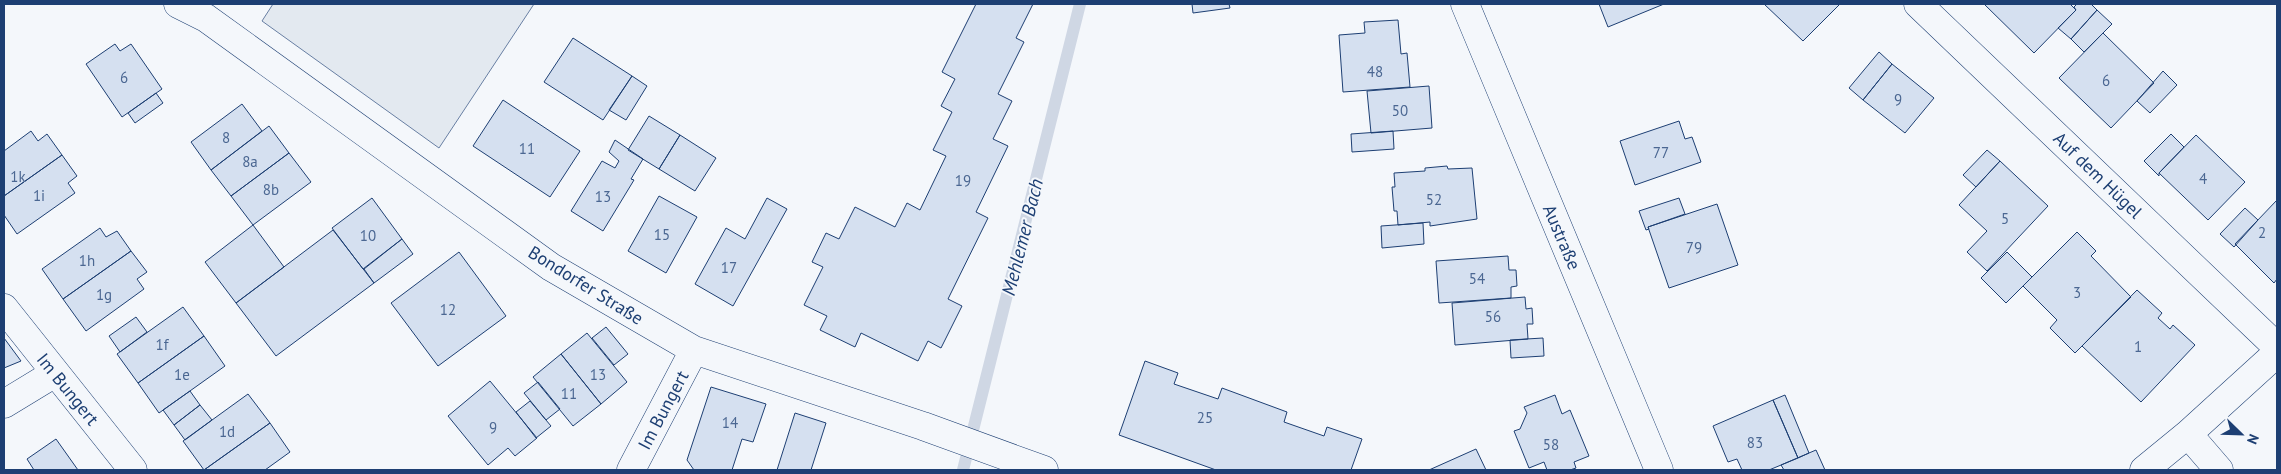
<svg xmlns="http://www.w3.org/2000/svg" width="2281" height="474" viewBox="0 0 2281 474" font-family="'PT Sans',sans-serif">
	<rect width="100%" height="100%" fill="#f4f7fb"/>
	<path fill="#e3e9f0" stroke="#687fa3" d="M273 4H534L439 148 262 21Z"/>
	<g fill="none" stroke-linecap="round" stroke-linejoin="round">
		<path stroke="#cfd7e4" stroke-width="12" d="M963 470 1080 4"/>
	</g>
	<path fill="#d5e0f0" stroke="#1d3f73" d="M976 4H1033L1016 38 1024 42 998 94 1012 101 993 139 1008 146 976 212 988 218 948 299 962 306 941 348 928 341 918 361 861 333 855 347 820 330 827 316 804 305 823 267 812 262 826 233 839 239 855 207 895 227 907 203 920 210 946 156 933 150 952 112 941 106 955 79 942 72Z
		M1192 4H1229L1230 8 1193 13Z
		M1599 4H1664L1608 27Z
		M1764 4H1840L1803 41Z
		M1984 4H2070L2076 10 2034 53Z
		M2077 4H2091L2097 10 2071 39 2058 28 2076 10 2074 7Z
		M2097 10 2112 24 2084 52 2071 39Z
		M1398 20 1401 54 1407 53 1410 87 1343 92 1339 35 1365 33 1364 22Z
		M2103 33 2154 83 2111 128 2059 78Z
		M573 38 632 76 603 120 544 82Z
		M115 44 120 51 131 44 162 89 122 117 86 64Z
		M1879 52 1892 64 1863 100 1849 88Z
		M1892 64 1934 98 1905 133 1863 100Z
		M2163 71 2177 85 2150 113 2137 101Z
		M632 76 647 86 626 120 609 110Z
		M1429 86 1432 128 1371 133 1367 91Z
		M156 93 163 103 135 123 128 113Z
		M503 100 580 151 550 197 473 146Z
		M242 104 262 131 211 170 191 142Z
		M649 116 680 135 659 169 628 150Z
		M1679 121 1685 139 1692 137 1701 162 1635 185 1620 141Z
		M269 126 289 153 231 196 211 170Z
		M31 131 38 141 47 134 62 155 4 196V151Z
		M1393 131 1394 149 1352 152 1351 134Z
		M2171 134 2184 147 2159 173V176L2144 161Z
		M680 135 716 158 695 191 659 169Z
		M2196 135 2245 182 2208 220 2159 173Z
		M615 140 643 159 631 179 634 180 603 231 571 211 602 161 615 168 619 161 609 152Z
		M1987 150 2000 161 1976 187 1963 175Z
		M289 153 311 182 253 225 231 196Z
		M62 155 77 176 68 183 75 193 17 234 4 215V196Z
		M2000 161 2048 206 1987 271 1967 252 1987 231 1959 205Z
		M1447 166 1448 169 1472 168 1477 219 1430 226V222L1398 225 1397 211H1394L1392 187H1395L1394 173 1425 171V168Z
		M659 196 697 217 666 273 628 251Z
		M372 198 402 239 363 269 332 228Z
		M767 198 787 209 733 306 695 284 726 228 745 239Z
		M1679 198 1685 214 1648 227 1649 229 1646 230 1639 211Z
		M2277 200V279L2274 283 2235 244Z
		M1717 204 1738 265 1669 288 1648 227Z
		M2245 208 2258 220 2234 247 2220 234Z
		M1423 223 1424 244 1382 248 1381 226Z
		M253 225 284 267 236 303 205 262Z
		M100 228 106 237 117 231 131 251 63 299 42 269Z
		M333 230 374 283 276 356 236 303Z
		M2077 232 2096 251 2091 256 2131 297 2075 353 2050 328 2057 320 2023 286Z
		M402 239 413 254 374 283 364 269Z
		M131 251 147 272 137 279 144 289 86 331 63 299Z
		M459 252 506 316 438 366 391 303Z
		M2007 252 2032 277 2006 303 1981 278Z
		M1508 256 1509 270H1516L1517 286 1511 287V298L1439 303 1436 261Z
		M2137 290 2162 313 2158 318 2170 329 2173 325 2195 345 2141 402 2082 346Z
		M1525 297 1526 309 1532 308 1533 324H1527L1528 339 1455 345 1452 303Z
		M183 307 204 336 138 383 117 354Z
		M136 317 147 332 120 352 109 336Z
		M606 327 628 354 614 365 592 338Z
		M587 333 627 382 601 404 561 354Z
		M204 336 225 366 159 413 138 383Z
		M4 338 21 361 4 368Z
		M1543 338 1544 356 1511 358 1510 340Z
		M561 354 601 404 573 426 533 377Z
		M1145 361 1178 373 1174 384 1218 399 1222 388 1287 412 1284 422 1324 436 1327 427 1362 439 1351 470H1216L1119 435Z
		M490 381 537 438 515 456 508 448 488 465 448 416Z
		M538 382 560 409 546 420 524 393Z
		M711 387 766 404 753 442 742 439 732 470H694L687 460Z
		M190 391 200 405 174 425 163 410Z
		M248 394 270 423 204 470 183 441Z
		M1555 395 1562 414 1570 410 1589 456 1574 462 1576 468 1570 470H1547L1544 462 1529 468 1514 431 1520 429 1527 413 1524 407Z
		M1785 395 1809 453 1798 458 1773 400Z
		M1773 400 1798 458 1769 470H1742L1737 459 1728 462 1713 426Z
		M530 401 551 426 536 438 516 412Z
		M200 405 212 420 185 440 174 425Z
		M795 413 826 423 811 470H777Z
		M270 423 290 452 265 470H204Z
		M56 439 78 470H34L27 459Z
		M1476 449 1486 470H1429Z
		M1816 450 1825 470H1784L1781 465Z"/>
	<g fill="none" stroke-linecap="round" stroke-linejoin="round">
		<g stroke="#1d3f73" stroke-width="29">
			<path id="minor" d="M178 4 206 18 551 267 694 350 923 426 1044 470
				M1465 4 1659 470
				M1918 4 2277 347
				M4 308 133 470
				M4 404 55 373
				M2188 434 2219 470
				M631 470 694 350
				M2144 470 2188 434 2277 353"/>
		</g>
		<use href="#minor" stroke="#f4f7fb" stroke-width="28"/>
	</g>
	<g text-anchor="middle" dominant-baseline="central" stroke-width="4" stroke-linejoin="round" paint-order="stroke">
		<g font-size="15" fill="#4b6792">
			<text x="1375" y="71">48</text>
			<text x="124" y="77">6</text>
			<text x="2106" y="80">6</text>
			<text x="1898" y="99">9</text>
			<text x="1400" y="110">50</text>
			<text x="226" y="137">8</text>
			<text x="527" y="148">11</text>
			<text x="1661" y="152">77</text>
			<text x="250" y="161">8a</text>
			<text x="18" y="176">1k</text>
			<text x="2203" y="178">4</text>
			<text x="963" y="180">19</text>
			<text x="271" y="189">8b</text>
			<text x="39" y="195">1i</text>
			<text x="603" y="196">13</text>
			<text x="1434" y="199">52</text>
			<text x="2005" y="218">5</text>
			<text x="2262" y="232">2</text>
			<text x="662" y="234">15</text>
			<text x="368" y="235">10</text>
			<text x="1694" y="247">79</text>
			<text x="87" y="260">1h</text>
			<text x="729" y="267">17</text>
			<text x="1477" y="278">54</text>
			<text x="2077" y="292">3</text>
			<text x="104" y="294">1g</text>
			<text x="448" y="309">12</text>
			<text x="1493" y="316">56</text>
			<text x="162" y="344">1f</text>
			<text x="2138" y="346">1</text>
			<text x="182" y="374">1e</text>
			<text x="598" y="374">13</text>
			<text x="569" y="393">11</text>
			<text x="1205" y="417">25</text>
			<text x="730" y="422">14</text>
			<text x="493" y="427">9</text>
			<text x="227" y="431">1d</text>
			<text x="1755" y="442">83</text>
			<text x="1551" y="444">58</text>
		</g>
		<g font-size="18" fill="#1d3f73" stroke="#f4f7fb">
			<text transform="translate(2098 175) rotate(44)">Auf dem Hügel</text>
			<text transform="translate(1562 237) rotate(67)">Austraße</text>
			<text transform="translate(586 285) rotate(32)">Bondorfer Straße</text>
			<text transform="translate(68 389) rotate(51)">Im Bungert</text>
			<text transform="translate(663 410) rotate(-62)">Im Bungert</text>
		</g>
		<g font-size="19" font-style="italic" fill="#1d3f73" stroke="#f4f7fb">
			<text transform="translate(1022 237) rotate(-76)">Mehlemer Bach</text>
		</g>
	</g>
	<rect width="2281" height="474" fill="none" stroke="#1d3f73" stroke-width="10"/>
	<g transform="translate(2241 434) rotate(113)" stroke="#f4f7fb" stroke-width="4" paint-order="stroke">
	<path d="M0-4L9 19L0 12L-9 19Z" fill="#1d3f73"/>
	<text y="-8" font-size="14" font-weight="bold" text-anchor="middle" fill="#1d3f73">N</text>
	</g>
</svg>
